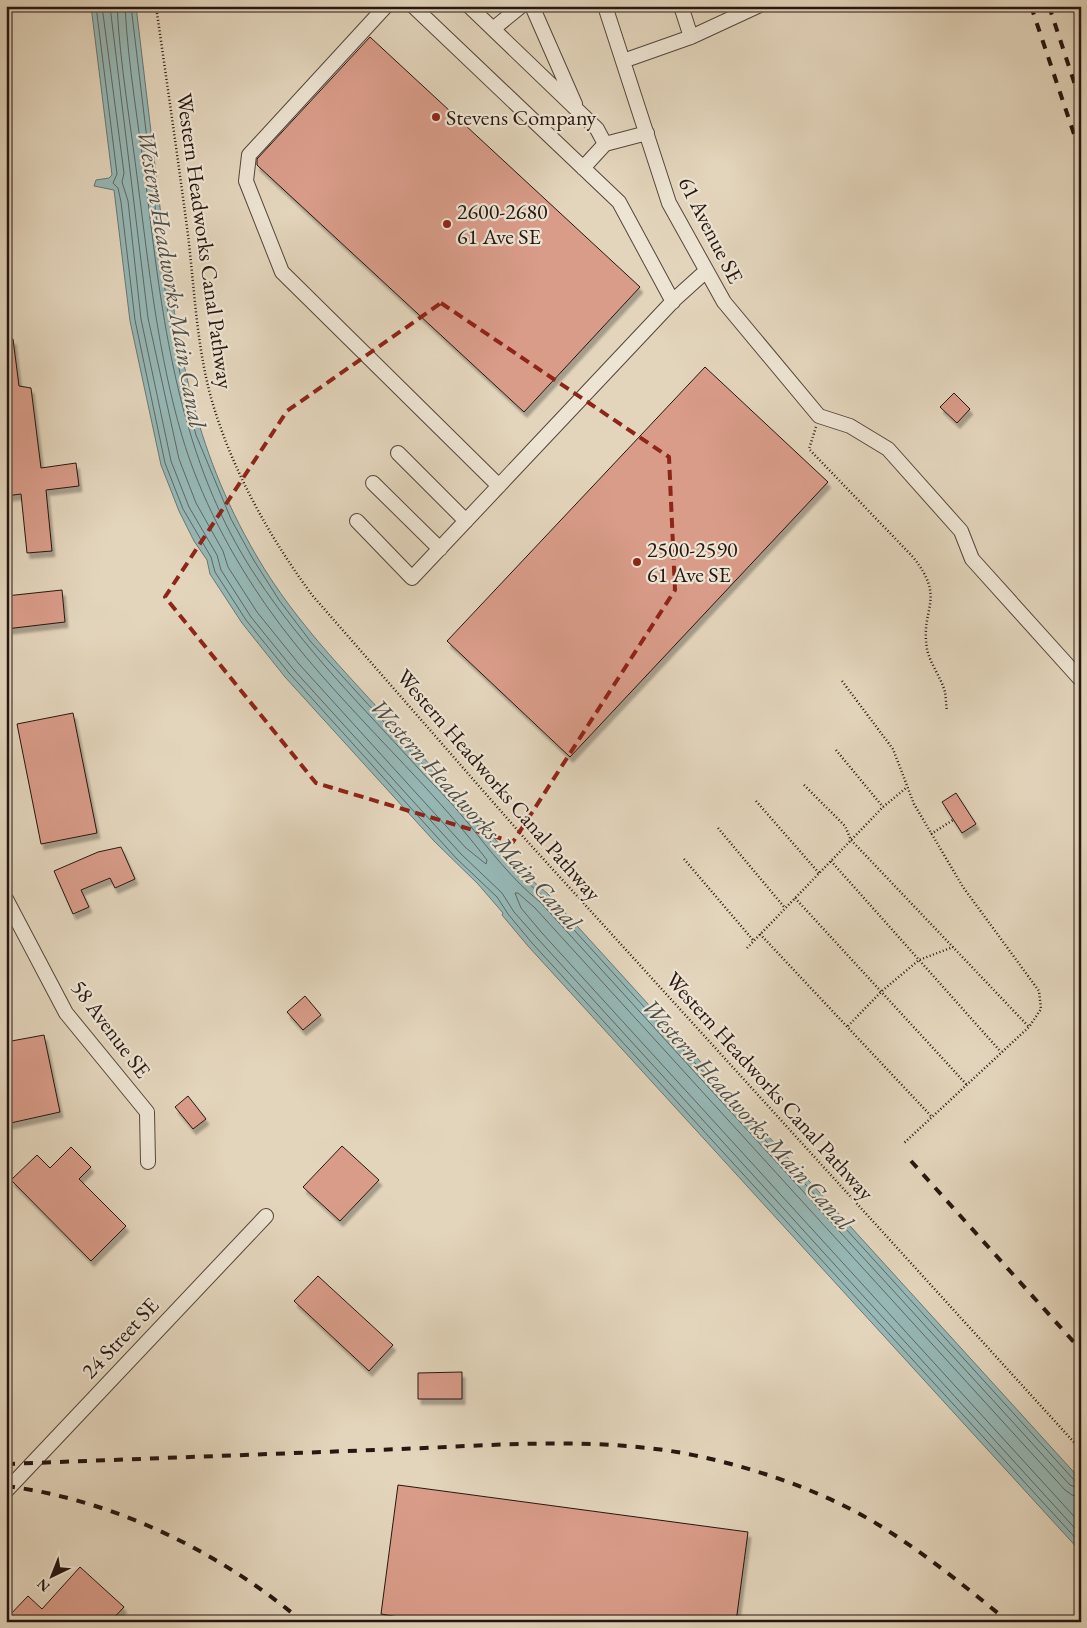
<svg xmlns="http://www.w3.org/2000/svg" width="1087" height="1628" viewBox="0 0 1087 1628" font-family="'EB Garamond',serif">
	<defs>
		<filter id="shadow"><feDropShadow dx="3" dy="5.5" stdDeviation="1" flood-color="#0004"/></filter>
	</defs>
	<rect width="100%" height="100%" fill="#e3d5bc"/>
	<filter id="stains"><feTurbulence type="fractalNoise" baseFrequency=".004" numOctaves="4"/><feColorMatrix values="0 0 0 0 .2 0 0 0 0 .09 0 0 0 0 .02 0 0 0 .5 -.17"/></filter>
	<radialGradient id="worn" r=".72"><stop offset=".6" stop-color="#630" stop-opacity="0"/><stop offset="1" stop-color="#630" stop-opacity=".3"/></radialGradient>
	<path fill="#96b8b6" stroke="#697774" d="M91 6H136C145 79 153 151 162 224 178 348 192 445 256 555 297 626 356 683 411 744 432 768 456 790 476 815 499 844 519 871 548 894L1081 1480V1552L528 946 502 915 503 913 478 884 434 841 285 677 242 623 210 574 207 560 194 541 179 511 161 465 130 321 114 190 94 186 96 180 109 178 112 175Z"/>
	<g fill="none" stroke-linecap="round" stroke-linejoin="round">
		<path stroke="#5e6763" stroke-width="1" d="M96 6 117 174 113 183 118 188 121 202 135 320 165 463 183 509 211 557 215 572 246 620 289 673 456 858 497 897 508 914 532 943 1081 1544
			M102 6 124 173 122 182 128 201 141 319 171 461 189 507 217 555 221 570 251 617 293 669 461 854 502 893 514 912 537 938 1081 1535
			M110 6 148 318 179 459 196 503 223 551 228 567 257 612 299 664 466 848 486 864 487 860C420 772 332 699 268 608 232 557 200 497 182 436 158 354 149 269 138 184 131 126 120 65 117 6
			M125 6C128 66 139 126 146 185 162 317 177 449 248 564 293 636 352 696 409 758 428 780 450 800 468 823 491 852 512 879 540 902L1070 1485 1081 1489
			M131 6 168 314 182 383 196 435 231 519 253 559 279 600 311 642 471 817 512 869 545 898 1075 1481 1081 1483
			M1081 1497 1072 1495 1065 1490 535 908 518 893H515L521 908 542 933 1081 1524"/>
	</g>
	<path fill="#d99c89" stroke="#261610" filter="url(#shadow)" d="M370 37 640 287 524 412 257 165V159Z
		M6 339H13L19 386 31 388 41 468 76 463 79 486 46 490 52 551 27 553 21 494 6 496Z
		M705 367 828 482 570 757 447 641Z
		M954 393 970 409 957 423 940 407Z
		M62 590 65 622 6 629V596Z
		M73 713 97 833 41 844 17 724Z
		M956 793 976 824 962 833 942 802Z
		M121 847 135 879 115 888 110 878 81 890 89 907 73 914 54 871 98 852Z
		M305 996 321 1015 303 1030 287 1012Z
		M44 1035 60 1112 6 1124V1042Z
		M188 1096 206 1119 193 1129 175 1107Z
		M342 1146 379 1180 340 1221 303 1187Z
		M71 1147 91 1167 79 1179 126 1226 91 1261 11 1180 37 1155 50 1168Z
		M318 1276 393 1345 369 1371 294 1301Z
		M462 1372V1399H418V1373Z
		M398 1485 748 1532 736 1622H411V1619L381 1614Z
		M80 1567 124 1607 110 1622H6V1619L28 1596 42 1609Z"/>
	<g fill="none" stroke-linecap="round" stroke-linejoin="round">
		<g stroke="#55463b" stroke-width="16">
			<path id="minor" d="M386 6 249 155 246 181 282 272 499 486
				M413 6 619 202 673 302
				M469 6 597 129 605 144
				M532 6 575 104
				M605 6 669 203 724 302 819 416 850 426 888 449 961 531 972 559 1081 680
				M681 6 691 37
				M493 29 521 6
				M623 61 691 37 758 6
				M583 168 605 144 647 133
				M398 453 466 521
				M373 483 440 549
				M357 521 412 578 675 299 706 271
				M6 899 66 1013 147 1112 148 1162
				M6 1491 266 1216"/>
		</g>
		<path stroke="#261610" stroke-width="2.5" stroke-dasharray="1 2.5" stroke-linecap="butt" d="M156 6C167 83 178 159 188 235 195 294 197 355 215 411 236 477 271 539 312 595L527 841 1081 1450
			M816 427 809 449 913 557C947 600 920 607 927 649 930 664 941 677 945 692 946 698 946 705 947 711
			M842 681 893 749 914 804 963 887 1039 991 1041 1009 1029 1027 903 1144
			M836 750 883 807
			M804 785 845 826 851 840 1029 1027
			M756 801 819 873
			M718 828 785 908
			M931 834 953 820
			M684 859 753 940
			M831 861 1001 1052
			M795 898 967 1085
			M760 934 932 1117
			M747 948 883 807 906 788
			M848 1026 882 991 919 960 953 947"/>
		<use href="#minor" stroke="#ede4d3" stroke-width="14"/>
		<path stroke="#261610" stroke-width="4" stroke-dasharray="9 9" stroke-linecap="butt" d="M1031 6 1081 155
			M1049 6 1081 103
			M911 1161 1081 1350
			M6 1464C138 1459 270 1454 401 1449 502 1445 613 1435 711 1459 770 1473 831 1495 882 1527 927 1555 968 1589 1009 1622
			M6 1486C115 1500 220 1552 303 1622"/>
	</g>
	<path fill="none" stroke="#8f2418" stroke-width="4" stroke-dasharray="10 6" stroke-linejoin="round" d="M441 303 669 457 675 590 513 842 316 783 165 597 287 411Z"/>
	<g fill="#8f2418" stroke="#ede4d3" stroke-width="2">
		<circle cx="436" cy="117" r="5"/>
		<circle cx="447" cy="224" r="5"/>
		<circle cx="637" cy="562" r="5"/>
	</g>
	<g text-anchor="middle" dominant-baseline="central" stroke-width="4.5" stroke-linejoin="round" paint-order="stroke">
		<g font-size="22" fill="#261610" stroke="#ede4d3" text-anchor="start">
			<text x="446" y="117">Stevens Company</text>
			<text x="457" y="211">2600-2680<tspan x="457" dy="25">61 Ave SE</tspan></text>
			<text x="647" y="549">2500-2590<tspan x="647" dy="25">61 Ave SE</tspan></text>
		</g>
		<g font-size="22" fill="#261610" stroke="#ede4d3">
			<text transform="translate(711 230) rotate(63)">61 Avenue SE</text>
			<text transform="translate(205 241) rotate(82)">Western Headworks Canal Pathway</text>
			<text transform="translate(499 785) rotate(49)">Western Headworks Canal Pathway</text>
			<text transform="translate(111 1029) rotate(53)">58 Avenue SE</text>
			<text transform="translate(770 1086) rotate(48)">Western Headworks Canal Pathway</text>
			<text transform="translate(120 1338) rotate(-47)">24 Street SE</text>
		</g>
		<g font-size="24" font-style="italic" fill="#4d4f4a" stroke="#ede4d3">
			<text transform="translate(172 279) rotate(80)">Western Headworks Main Canal</text>
			<text transform="translate(476 814) rotate(48)">Western Headworks Main Canal</text>
			<text transform="translate(748 1114) rotate(48)">Western Headworks Main Canal</text>
		</g>
	</g>
	<rect width="1087" height="1628" fill="none" stroke="#e3d5bc" stroke-width="25"/>
	<rect x="8" y="8" width="1072" height="1613" fill="none" stroke="#261610" stroke-width="2.5"/>
	<rect x="12" y="12" width="1062" height="1603" fill="none" stroke="#261610"/>
	<g transform="translate(52 1576) rotate(223)" stroke="#ede4d3" stroke-width="4" paint-order="stroke">
	<path d="M0-4L9 19L0 12L-9 19Z" fill="#261610"/>
	<text y="-8" font-size="14" font-weight="bold" text-anchor="middle" fill="#261610">N</text>
	</g>
	<rect width="100%" height="100%" filter="url(#stains)"/>
	<rect width="100%" height="100%" fill="url(#worn)"/>
</svg>
